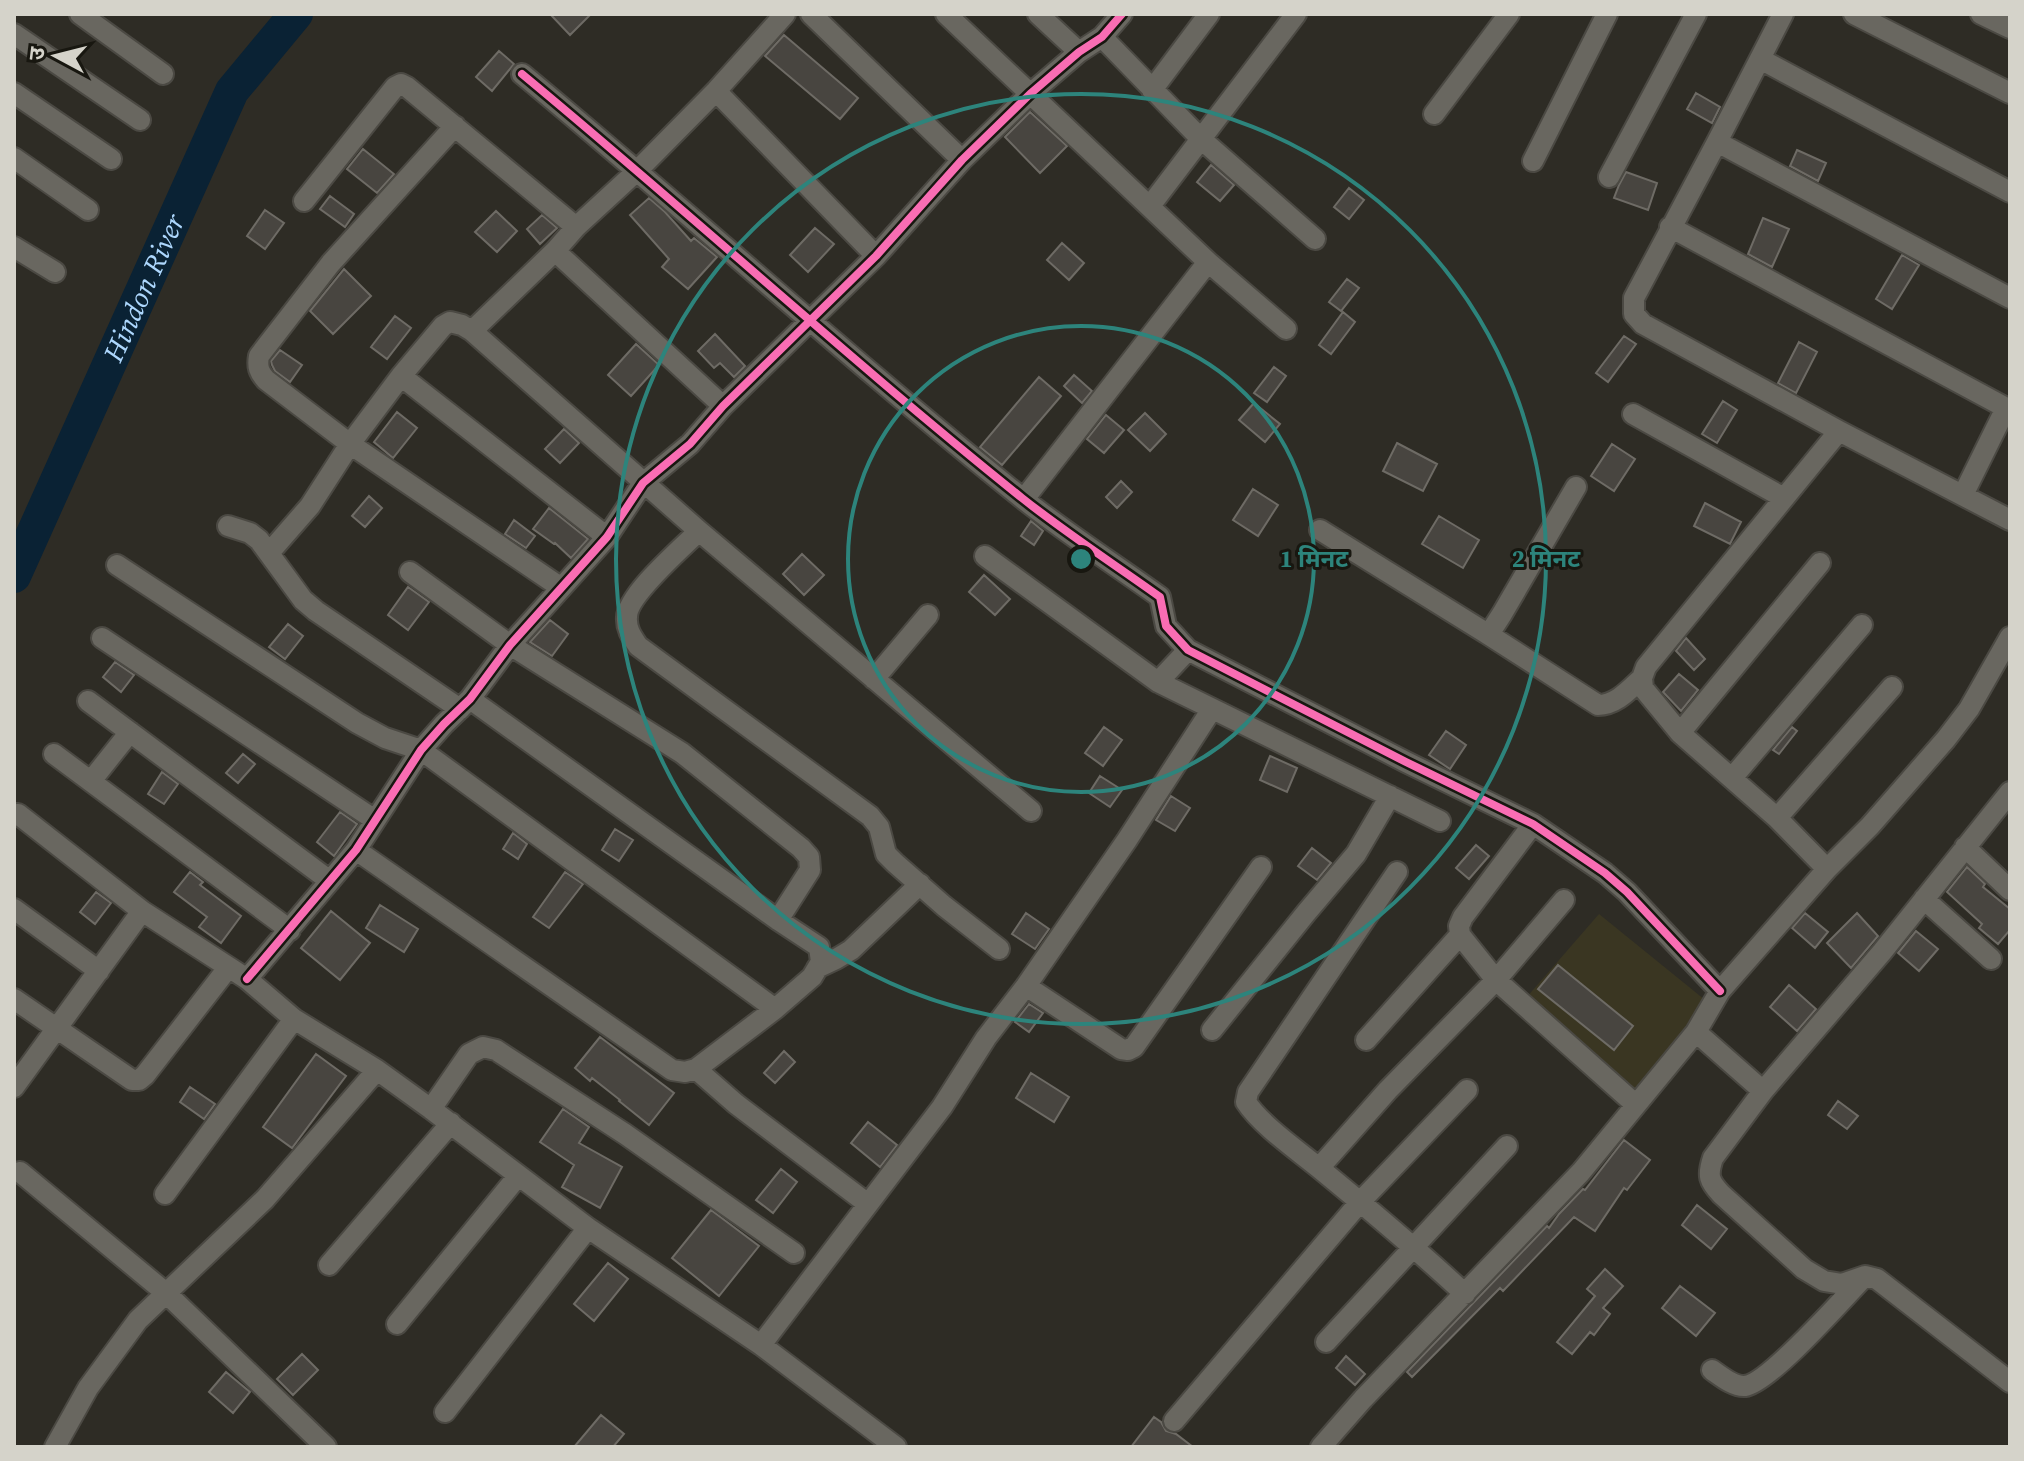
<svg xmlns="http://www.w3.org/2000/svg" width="2024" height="1461" viewBox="0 0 2024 1461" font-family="'Source Serif 4','Noto Sans Devanagari',serif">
	<rect width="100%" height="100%" fill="#2e2c25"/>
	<path fill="#3a3622" d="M1599 914 1710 1004 1638 1092 1526 998Z"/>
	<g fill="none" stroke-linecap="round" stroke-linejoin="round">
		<path stroke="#0a2234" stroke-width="34" id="s1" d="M14 576 232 91 296 14"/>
	</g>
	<path fill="#484540" stroke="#6e6b65" stroke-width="2" d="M550 14H591L570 35Z
		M784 35 858 98 840 119 765 56Z
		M499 51 514 64 492 91 476 77Z
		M1696 93 1720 107 1712 123 1687 109Z
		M1030 112 1067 146 1040 173 1005 137Z
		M363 149 394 174 377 193 347 169Z
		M1797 150 1826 163 1818 181 1790 166Z
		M1211 165 1234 185 1220 201 1197 182Z
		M1626 172 1657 183 1648 210 1614 198 1619 185Z
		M1349 188 1364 200 1349 219 1334 207Z
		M330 196 354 214 345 227 320 209Z
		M649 198 665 212 691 241 694 238 717 257 688 289 662 267 669 259 630 215Z
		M265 210 284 223 265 249 247 236Z
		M496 211 517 231 497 252 475 232Z
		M542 215 557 228 540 244 527 229Z
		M1763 218 1789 229 1772 267 1748 254Z
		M815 228 834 244 808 272 790 255Z
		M1062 243 1084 263 1069 280 1047 260Z
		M1902 255 1919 265 1892 309 1876 299Z
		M344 269 371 296 333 334 310 311Z
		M1347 279 1359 288 1341 311 1329 302Z
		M1343 312 1355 322 1331 354 1319 345Z
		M395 316 411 328 387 359 371 347Z
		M715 334 745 366 734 377 720 363 714 368 698 351Z
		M1624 336 1636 344 1608 382 1596 373Z
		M1799 342 1817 352 1796 393 1778 383Z
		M636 344 659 365 631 396 608 375Z
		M280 350 302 365 290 382 275 371 272 365 271 361Z
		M1274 367 1286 376 1267 402 1254 393Z
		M1074 375 1092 391 1082 403 1064 386Z
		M1039 377 1061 396 1002 465 980 447Z
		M1723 401 1737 410 1717 443 1702 434Z
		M1254 403 1280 424 1265 442 1239 420Z
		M397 412 417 428 393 458 374 442Z
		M1145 413 1166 434 1150 451 1128 430Z
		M1106 415 1124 430 1104 453 1087 439Z
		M564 429 579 443 560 463 545 449Z
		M1397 443 1437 464 1423 491 1383 471Z
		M1612 444 1635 459 1614 491 1591 476Z
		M1121 481 1132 492 1117 508 1106 497Z
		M1253 489 1278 505 1258 536 1233 520Z
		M369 496 382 508 365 527 352 516Z
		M1705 503 1741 522 1730 544 1694 526Z
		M549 508 588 539 571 558 555 543 554 544 533 529Z
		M1439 516 1479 540 1463 568 1422 544Z
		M514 520 535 536 526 548 505 534Z
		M1031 521 1043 531 1034 545 1021 536Z
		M802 554 824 575 804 595 783 574Z
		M984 575 1010 599 995 615 969 592Z
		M408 587 429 602 408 630 388 615Z
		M550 620 568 634 552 656 530 642Z
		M288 624 303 636 285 659 269 647Z
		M1686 638 1705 659 1694 670 1676 651Z
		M115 662 134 675 121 692 103 677Z
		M1679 674 1698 690 1681 711 1663 692Z
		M1104 727 1122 740 1103 766 1085 753Z
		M1792 727 1797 731 1779 754 1773 750Z
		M1446 731 1466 745 1450 769 1429 755Z
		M243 754 255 764 238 783 226 773Z
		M1270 756 1297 768 1287 792 1260 780Z
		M162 772 178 784 164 804 148 794Z
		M1100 776 1122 790 1110 807 1089 793Z
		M1171 796 1190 808 1175 831 1156 820Z
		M340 812 357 824 334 856 317 842Z
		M615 829 633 840 619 861 602 850Z
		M513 833 527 844 518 859 503 849Z
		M1476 845 1489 856 1469 879 1456 868Z
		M1312 848 1331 863 1317 880 1298 866Z
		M1967 867 1985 884 1983 887 2010 909V930L1998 944 1979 928 1982 924 1947 892Z
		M190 872 203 882 200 885 241 916 221 943 199 927 207 917 174 892Z
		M565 872 583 884 549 928 533 917Z
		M96 892 111 903 95 924 80 912Z
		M380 905 418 929 404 952 366 928Z
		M331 911 370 943 340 980 301 948Z
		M1026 913 1049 929 1035 949 1012 934Z
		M1805 913 1828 932 1815 948 1792 928Z
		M1857 913 1878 936 1851 968 1827 943Z
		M1916 931 1938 949 1919 971 1898 953Z
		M1558 965 1633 1026 1614 1050 1538 989Z
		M1789 985 1816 1009 1797 1031 1770 1007Z
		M1029 1004 1043 1013 1029 1032 1015 1022Z
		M600 1037 674 1093 649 1125 619 1101 620 1100 592 1078 590 1081 575 1068Z
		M784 1051 795 1062 775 1083 764 1073Z
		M316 1054 346 1076 292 1148 263 1127Z
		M1031 1073 1069 1097 1054 1122 1016 1098Z
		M190 1087 215 1104 204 1119 180 1102Z
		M1838 1101 1858 1116 1847 1129 1828 1115Z
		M563 1109 589 1127 579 1143 622 1167 600 1208 562 1187 574 1165 540 1142Z
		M868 1122 897 1145 880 1167 851 1143Z
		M1624 1140 1650 1160 1627 1190 1624 1188 1595 1231 1574 1217 1503 1291 1500 1288 1412 1377 1407 1372 1547 1226 1549 1228 1559 1214 1583 1189 1585 1190Z
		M781 1169 797 1182 773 1213 756 1200Z
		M1697 1205 1727 1229 1711 1249 1682 1225Z
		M711 1210 759 1246 719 1296 672 1258Z
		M608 1263 628 1279 594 1321 574 1304Z
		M1605 1269 1623 1286 1603 1308 1610 1314 1594 1335 1590 1332 1572 1354 1557 1342 1595 1296 1587 1289Z
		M1680 1286 1715 1313 1696 1336 1662 1308Z
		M302 1354 318 1370 293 1395 277 1379Z
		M1346 1356 1365 1374 1355 1385 1336 1368Z
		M226 1372 250 1392 233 1413 209 1392Z
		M601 1415 624 1434 613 1447H574Z
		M1154 1417 1161 1422 1166 1431 1176 1434 1193 1447H1131Z"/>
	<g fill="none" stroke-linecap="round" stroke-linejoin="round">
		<g stroke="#4b4943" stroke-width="24">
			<path id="minor" d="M80 14 163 74
				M811 14 962 160
				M946 14 1208 262 1024 499
				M1038 14 1079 52
				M1783 14 1717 142 1634 298V314L1643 324 1839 431 2010 520
				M1854 14 2010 93
				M1981 14 2010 28
				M14 34 140 120
				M1102 37 1201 139 1315 239
				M1760 59 2010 192
				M522 74C690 213 851 361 1022 498 1066 533 1114 564 1160 597L1166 626 1188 650 1406 762 1533 824 1605 873 1627 892 1720 991
				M1152 90 1209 14
				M716 91 876 256
				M14 93 111 159
				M1434 114 1509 14
				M455 126 331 263 259 356C257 367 259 372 266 380L350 444 560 587
				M1717 142 2010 298
				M14 158 88 210
				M1533 161 1607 14
				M1609 177 1696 14
				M304 201 395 87 401 84 407 87 576 227
				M1150 206 1296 14
				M1670 227 2010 410
				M14 247 55 272
				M555 251 723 406
				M1208 262 1286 329
				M472 331 555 251 576 227 638 170 716 91 785 14
				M401 376 607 537
				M1633 414 1784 498
				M1963 495 2006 408
				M228 526 250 533 259 540 303 600 316 611 460 709
				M1320 530 1486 633 1491 631 1502 614 1576 487
				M699 531C682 548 627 595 627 617 626 629 632 637 638 646L870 816 879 827 886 854 895 863 944 906 999 949
				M269 553 310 506 350 444 401 376 443 326 450 322 462 325 472 331 699 531 1031 811
				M985 556 1158 682 1440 821
				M117 565 357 723 385 738 421 750 775 1009
				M410 572 510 645 682 753 801 848 809 857 810 870 778 920
				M1486 633 1598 705C1616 705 1629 690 1642 678
				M102 638 375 820
				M874 679 928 615
				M1158 682 1188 650
				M88 701 330 881
				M1680 733 1820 563
				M54 754 290 930
				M1732 778 1862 625
				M91 781 130 732
				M2010 792 1882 952 1763 1091 1713 1158C1707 1176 1709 1181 1721 1194L1804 1269 1824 1281 1842 1284 1865 1276 1877 1279 2010 1382
				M18 814 142 911 247 979 294 1019 377 1070 431 1109 588 1228 761 1345 896 1447
				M1777 818 1892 687
				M1533 824 1463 917 1459 926 1460 935 1496 980 1635 1104
				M1965 847 2010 890
				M356 850 672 1070 685 1072 696 1069 775 1009 812 977 821 962 819 947 778 920 470 699
				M1827 869 1777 818 1680 733 1643 688 1642 678 1646 667 1839 431
				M1397 872 1248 1092 1246 1102C1261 1125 1297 1150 1319 1168 1369 1209 1418 1250 1465 1294
				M1924 899 1991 959
				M14 909 99 971
				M817 968 836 959 851 950 920 884
				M247 979 356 850 421 750 444 724 470 699 510 645 607 537 643 483 690 444 723 406 876 256 962 160 1030 94 1079 52 1102 37 1122 14
				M1026 986 1121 1049 1128 1050 1134 1047 1261 867
				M14 999 132 1080H139L145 1075 228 968
				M1212 1030 1306 913 1356 854 1390 796
				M1696 1032 1763 1091
				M1366 1040 1460 935
				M696 1069 736 1104 868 1204
				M14 1087 142 911
				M431 1109 469 1054 483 1047 496 1050 625 1134 794 1253
				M1319 1168 1388 1090 1496 980 1564 900
				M20 1172 166 1293 326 1447
				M165 1194 294 1019
				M329 1265 451 1123
				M397 1324 518 1176
				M1326 1342 1507 1146
				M761 1345 942 1107 986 1038 1026 986 1127 840 1212 709
				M1712 1370C1722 1377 1734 1387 1745 1386 1769 1383 1842 1300 1862 1279
				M445 1412 588 1228
				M1174 1421 1360 1202 1467 1090
				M55 1447 88 1388 138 1320 265 1199 377 1070
				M1321 1447 1363 1399 1581 1172 1696 1032 1720 991 1827 869 1870 826 1946 739 1969 709 2010 637"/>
		</g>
		<use href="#minor" stroke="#696760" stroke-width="20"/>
		<g stroke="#181710" stroke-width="13">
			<path id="cycleway" d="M522 74C690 213 851 361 1022 498 1066 533 1114 564 1160 597L1166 626 1188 650 1406 762 1533 824 1605 873 1627 892 1720 991
				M247 979 356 850 421 750 444 724 470 699 510 645 607 537 643 483 690 444 723 406 876 256 962 160 1030 94 1079 52 1102 37 1122 14"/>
		</g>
		<use href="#cycleway" stroke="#f96db3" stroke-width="8"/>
	</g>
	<g fill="none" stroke="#2d847c" stroke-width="4">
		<circle cx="1081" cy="559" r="233"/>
		<circle cx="1081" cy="559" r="465"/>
	</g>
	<g text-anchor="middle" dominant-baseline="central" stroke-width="6" stroke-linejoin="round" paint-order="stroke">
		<g font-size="28" font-style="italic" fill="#add7fd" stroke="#181710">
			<text stroke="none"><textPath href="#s1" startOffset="316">Hindon River</textPath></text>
		</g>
	</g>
	<circle cx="1081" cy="559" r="12" fill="#2d847c" stroke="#181710" stroke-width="4"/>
	<g font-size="24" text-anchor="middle" font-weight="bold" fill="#2d847c" stroke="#181710" stroke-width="6" stroke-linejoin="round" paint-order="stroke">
		<text x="1314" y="567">1 मिनट</text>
		<text x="1546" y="567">2 मिनट</text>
	</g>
	<rect width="2024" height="1461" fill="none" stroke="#d5d3ca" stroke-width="32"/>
	<g transform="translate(56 56) rotate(277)" stroke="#181710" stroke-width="6" paint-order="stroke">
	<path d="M0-6L14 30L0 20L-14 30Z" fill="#d5d3ca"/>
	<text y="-12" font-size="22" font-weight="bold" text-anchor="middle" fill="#d5d3ca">उ</text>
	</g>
</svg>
